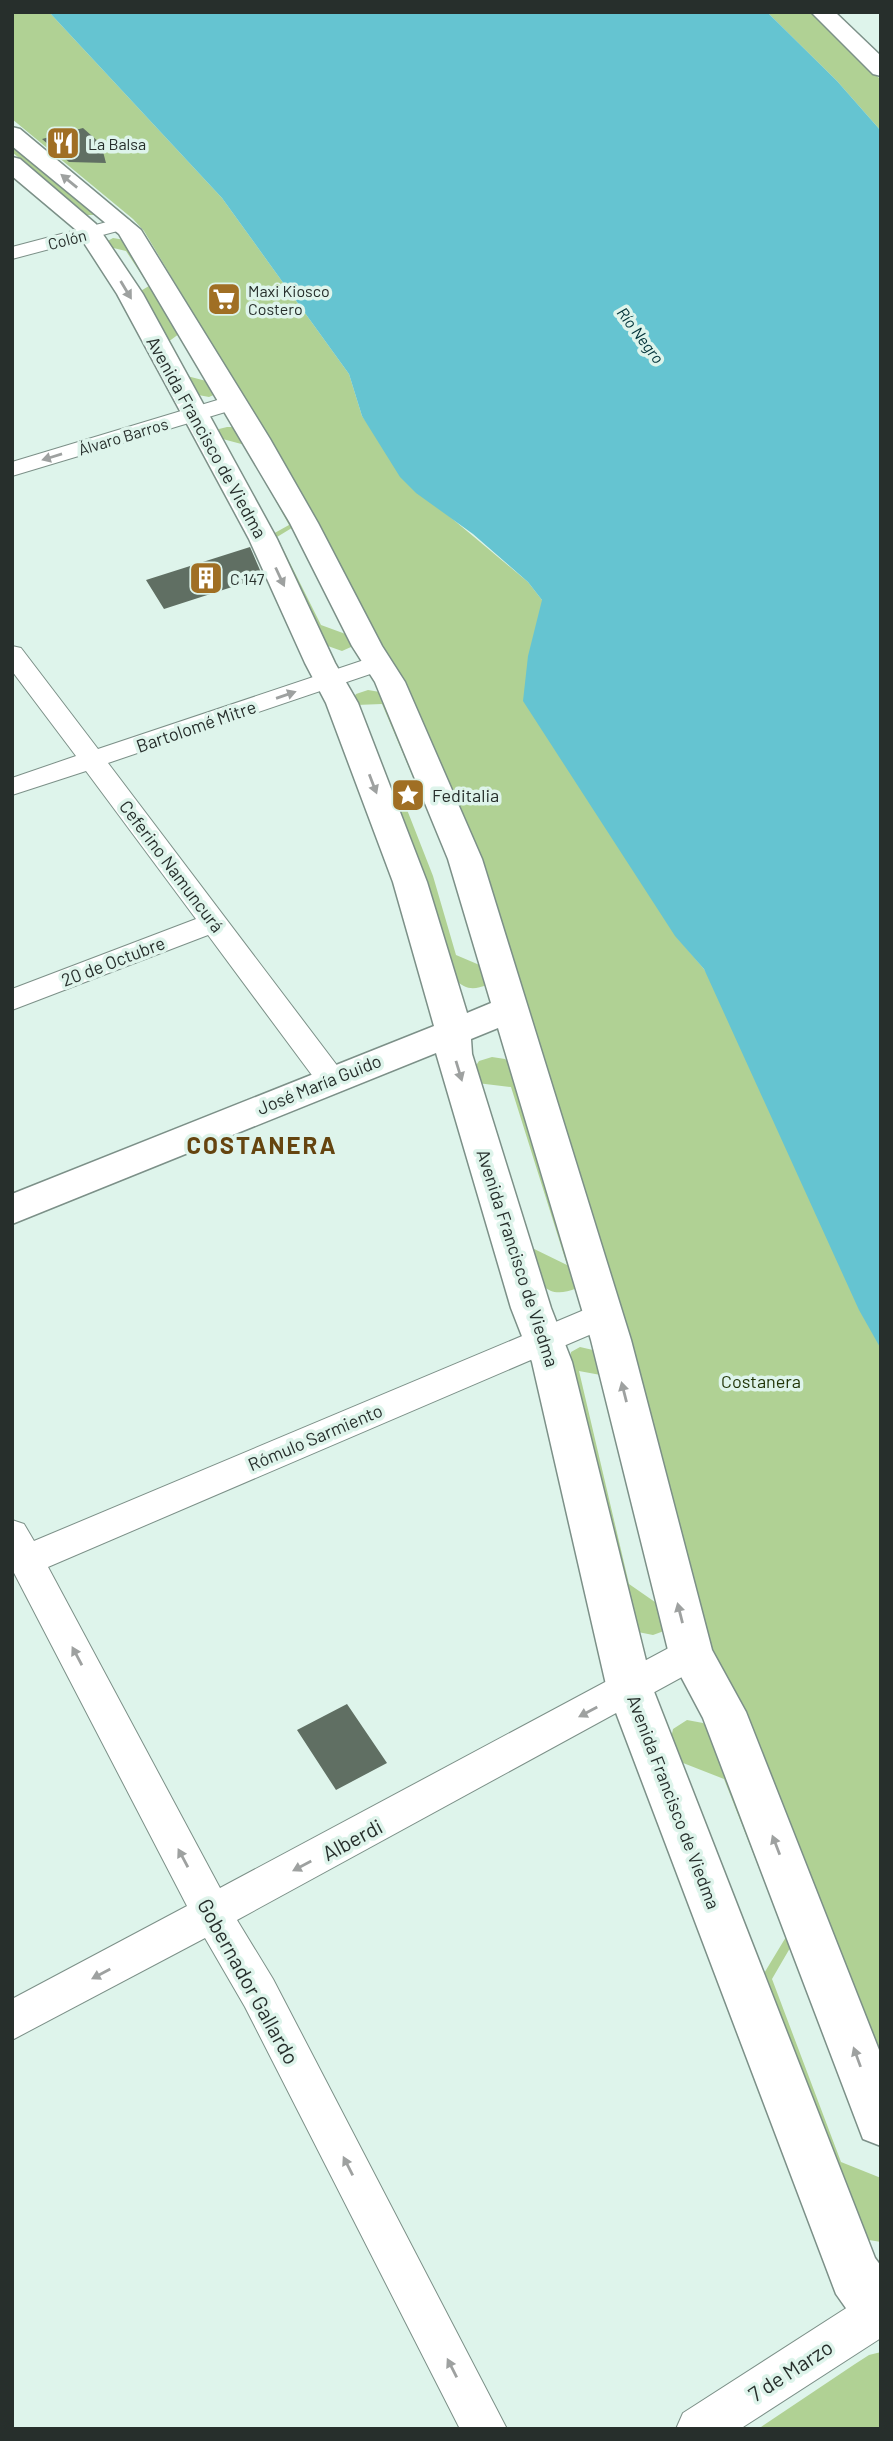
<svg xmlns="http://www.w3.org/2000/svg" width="893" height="2441" viewBox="0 0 893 2441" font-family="Barlow,sans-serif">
	<rect width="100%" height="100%" fill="#def4eb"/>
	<path fill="#b0d194" d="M12 12H49L222 198 349 374 362 416 368 424 437 506 528 582 542 600 676 936 704 969 881 1262V2084L708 1650 476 857 245 400 144 231 133 219 12 119Z
		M767 12H811L880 79 881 131 837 81Z
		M12 144 95 213 96 215H87L12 152Z
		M113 238 125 240 183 331 168 342 187 376 214 383 216 394 209 397 193 394 137 293 149 286 126 251 105 246 104 243Z
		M227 427H235L295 526 277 537 321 625 351 636V647L342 651 325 645 271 535 289 525 245 445 219 438 217 433 219 429Z
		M368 690 380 692 425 789 404 802 433 876 456 955 489 969 487 985C474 990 465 990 455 979L392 795 415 782 382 704 356 705 353 699 356 694Z
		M492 1057 505 1059 514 1067 577 1288C540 1304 536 1273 526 1245L567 1265 511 1087 477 1083 473 1070 479 1061Z
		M580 1347 593 1350 606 1376 579 1371 629 1584 665 1609 664 1631 653 1635 638 1632 569 1366 571 1352Z
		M687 1720 703 1723 717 1734 797 1936 772 1979 841 2162 881 2178V2242L869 2240 856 2225 763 1975 786 1937 724 1779 678 1761 670 1743 673 1729Z
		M881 2352V2429H758L855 2364 869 2355Z"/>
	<path fill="#65c4d1" d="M49 12H767L837 81 881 131V1349L859 1310 704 969 675 936 523 701 528 656 542 600 528 582 473 534 416 493 400 477 362 416 349 374 222 198Z"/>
	<path fill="#606f63" d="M83 128 101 144 106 163 69 162 42 139Z
		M250 547 263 577 164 609 146 580Z
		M347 1704 387 1763 336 1790 297 1730Z"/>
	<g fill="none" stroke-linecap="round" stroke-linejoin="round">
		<g stroke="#7c9088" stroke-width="2">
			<path id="minor" d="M122 218 129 220 132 224 129 228 12 259V247Z
				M234 395 242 397 245 402 242 407 12 476V462Z
				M12 646 21 648 98 749 370 658 379 655 388 658 392 663 388 668 108 763 342 1072 346 1079 342 1086 331 1090 320 1086 208 935 12 1010V989L196 919 86 771 12 795V778L76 756 12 671Z
				M603 1302 615 1306 619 1315 615 1324 48 1567 220 1888 678 1643 691 1638 704 1643 709 1654 704 1665 237 1920 273 1979 507 2429H460L245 2007 205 1938 12 2040V1999L187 1906 12 1569V1520L24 1524 34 1541Z
				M881 2290V2338L740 2429H676L683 2413 865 2296Z"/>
		</g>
		<g stroke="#7c9088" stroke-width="3">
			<path id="tertiary" d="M811 12H835L881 56V76L873 74Z"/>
		</g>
		<g stroke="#7c9088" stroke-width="3">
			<path id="secondary" d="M12 127 20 129 141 230 270 439 318 523 382 646 405 682 482 859 631 1340 712 1650 746 1712 881 2055V2146L863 2139 703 1718 669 1654 591 1340 498 1028 471 1039 472 1054 551 1308 572 1362 653 1689 875 2258 881 2266V2339L862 2331 836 2294 607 1689 532 1362 511 1308 436 1053 12 1224V1194L434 1026 393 882 326 703 305 663 249 539 117 294 75 229 12 176V157L20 159 96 224 143 294 277 539 335 663 358 703 427 882 467 1013 491 1003 448 859 375 682 352 646 290 523 119 234 12 146Z"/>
		</g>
		<use href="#minor" fill="#fff" fill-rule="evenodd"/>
		<use href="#tertiary" fill="#fff" fill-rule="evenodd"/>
		<use href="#secondary" fill="#fff" fill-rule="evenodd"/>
	</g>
	<defs><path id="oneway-solid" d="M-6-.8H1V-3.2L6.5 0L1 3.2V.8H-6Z" transform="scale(1.75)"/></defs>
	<g fill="#9ea1a0">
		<use href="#oneway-solid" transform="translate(69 181) rotate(-141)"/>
		<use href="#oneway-solid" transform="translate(126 290) rotate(59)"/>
		<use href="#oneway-solid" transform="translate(52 457) rotate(163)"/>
		<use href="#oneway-solid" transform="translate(280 577) rotate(65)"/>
		<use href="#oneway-solid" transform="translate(286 695) rotate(-19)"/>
		<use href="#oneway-solid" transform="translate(373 784) rotate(69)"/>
		<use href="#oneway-solid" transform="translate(459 1071) rotate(73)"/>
		<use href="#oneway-solid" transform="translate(624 1392) rotate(-104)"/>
		<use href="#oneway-solid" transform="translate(680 1613) rotate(-104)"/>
		<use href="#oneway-solid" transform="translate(77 1656) rotate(-118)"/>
		<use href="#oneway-solid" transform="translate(588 1712) rotate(152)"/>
		<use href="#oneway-solid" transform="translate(776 1845) rotate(-111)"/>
		<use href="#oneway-solid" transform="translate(183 1858) rotate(-118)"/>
		<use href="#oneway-solid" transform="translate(302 1866) rotate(152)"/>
		<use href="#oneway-solid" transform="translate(101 1974) rotate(152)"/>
		<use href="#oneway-solid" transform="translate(857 2057) rotate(-110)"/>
		<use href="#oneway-solid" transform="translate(348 2166) rotate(-117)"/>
		<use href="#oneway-solid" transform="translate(452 2368) rotate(-117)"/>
	</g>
	<defs>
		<g id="restaurant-square" transform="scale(1.75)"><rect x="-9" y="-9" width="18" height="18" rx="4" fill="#a06f24" stroke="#def4eb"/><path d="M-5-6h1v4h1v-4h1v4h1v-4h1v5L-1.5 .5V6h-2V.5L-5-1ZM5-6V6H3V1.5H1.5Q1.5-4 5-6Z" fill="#fff"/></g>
		<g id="supermarket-square" transform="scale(1.75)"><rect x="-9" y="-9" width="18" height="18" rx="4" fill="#a06f24" stroke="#def4eb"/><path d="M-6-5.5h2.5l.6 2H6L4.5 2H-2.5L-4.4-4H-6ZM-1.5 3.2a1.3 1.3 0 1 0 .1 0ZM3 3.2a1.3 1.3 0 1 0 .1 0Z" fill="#fff"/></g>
		<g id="building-square" transform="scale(1.75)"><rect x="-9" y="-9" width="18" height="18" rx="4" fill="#a06f24" stroke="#def4eb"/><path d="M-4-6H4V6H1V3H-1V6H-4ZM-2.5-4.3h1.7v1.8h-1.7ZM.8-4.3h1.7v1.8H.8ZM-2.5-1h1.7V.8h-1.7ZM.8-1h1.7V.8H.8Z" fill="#fff"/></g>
		<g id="sight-square" transform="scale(1.75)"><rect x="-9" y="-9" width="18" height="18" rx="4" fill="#a06f24" stroke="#def4eb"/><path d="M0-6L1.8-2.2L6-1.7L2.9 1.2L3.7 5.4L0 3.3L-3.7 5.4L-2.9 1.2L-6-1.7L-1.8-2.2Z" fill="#fff"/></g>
	</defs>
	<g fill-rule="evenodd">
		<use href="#restaurant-square" x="63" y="143"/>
		<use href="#supermarket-square" x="224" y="299"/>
		<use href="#building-square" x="206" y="578"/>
		<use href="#sight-square" x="408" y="795"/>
	</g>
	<g text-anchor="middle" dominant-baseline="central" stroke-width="7" stroke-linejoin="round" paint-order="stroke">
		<g font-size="16" fill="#272f2c" stroke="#def4eb" text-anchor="start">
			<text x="88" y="143">La Balsa</text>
			<text x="248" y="290">Maxi Kiosco<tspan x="248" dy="18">Costero</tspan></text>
			<text x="230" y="578">C 147</text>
		</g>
		<g font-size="16" fill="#272f2c" stroke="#def4eb">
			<text transform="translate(67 239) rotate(-15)">Colón</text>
			<text transform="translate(123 436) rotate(-17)">Álvaro Barros</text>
		</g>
		<g font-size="16" font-style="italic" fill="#013137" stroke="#def4eb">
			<text transform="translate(641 335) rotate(53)">Río Negro</text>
		</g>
		<g font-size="18" fill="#272f2c" stroke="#def4eb">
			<text transform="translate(207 437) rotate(61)">Avenida Francisco de Viedma</text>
			<text transform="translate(196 726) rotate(-19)">Bartolomé Mitre</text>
			<text transform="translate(172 866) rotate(53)">Ceferino Namuncurá</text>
			<text transform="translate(113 961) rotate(-21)">20 de Octubre</text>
			<text transform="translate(319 1084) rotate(-22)">José María Guido</text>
			<text transform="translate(518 1258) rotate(72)">Avenida Francisco de Viedma</text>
			<text transform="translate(315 1437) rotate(-23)">Rómulo Sarmiento</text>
			<text transform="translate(674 1802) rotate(69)">Avenida Francisco de Viedma</text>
		</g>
		<g font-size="18" fill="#272f2c" stroke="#def4eb" text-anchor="start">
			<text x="432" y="795">Feditalia</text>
		</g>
		<g font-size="18" fill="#1f3306" stroke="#def4eb">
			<text x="761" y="1381">Costanera</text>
		</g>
		<g font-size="21" fill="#272f2c" stroke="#def4eb">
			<text transform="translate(352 1839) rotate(-28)">Alberdi</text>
			<text transform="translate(249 1981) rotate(61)">Gobernador Gallardo</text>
			<text transform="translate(790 2370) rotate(-33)">7 de Marzo</text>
		</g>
		<g font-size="24" font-weight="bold" letter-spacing="2" fill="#65440f" stroke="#def4eb">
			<text x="262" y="1144">COSTANERA</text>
		</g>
	</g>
	<rect width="893" height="2441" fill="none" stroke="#272f2c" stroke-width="28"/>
</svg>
